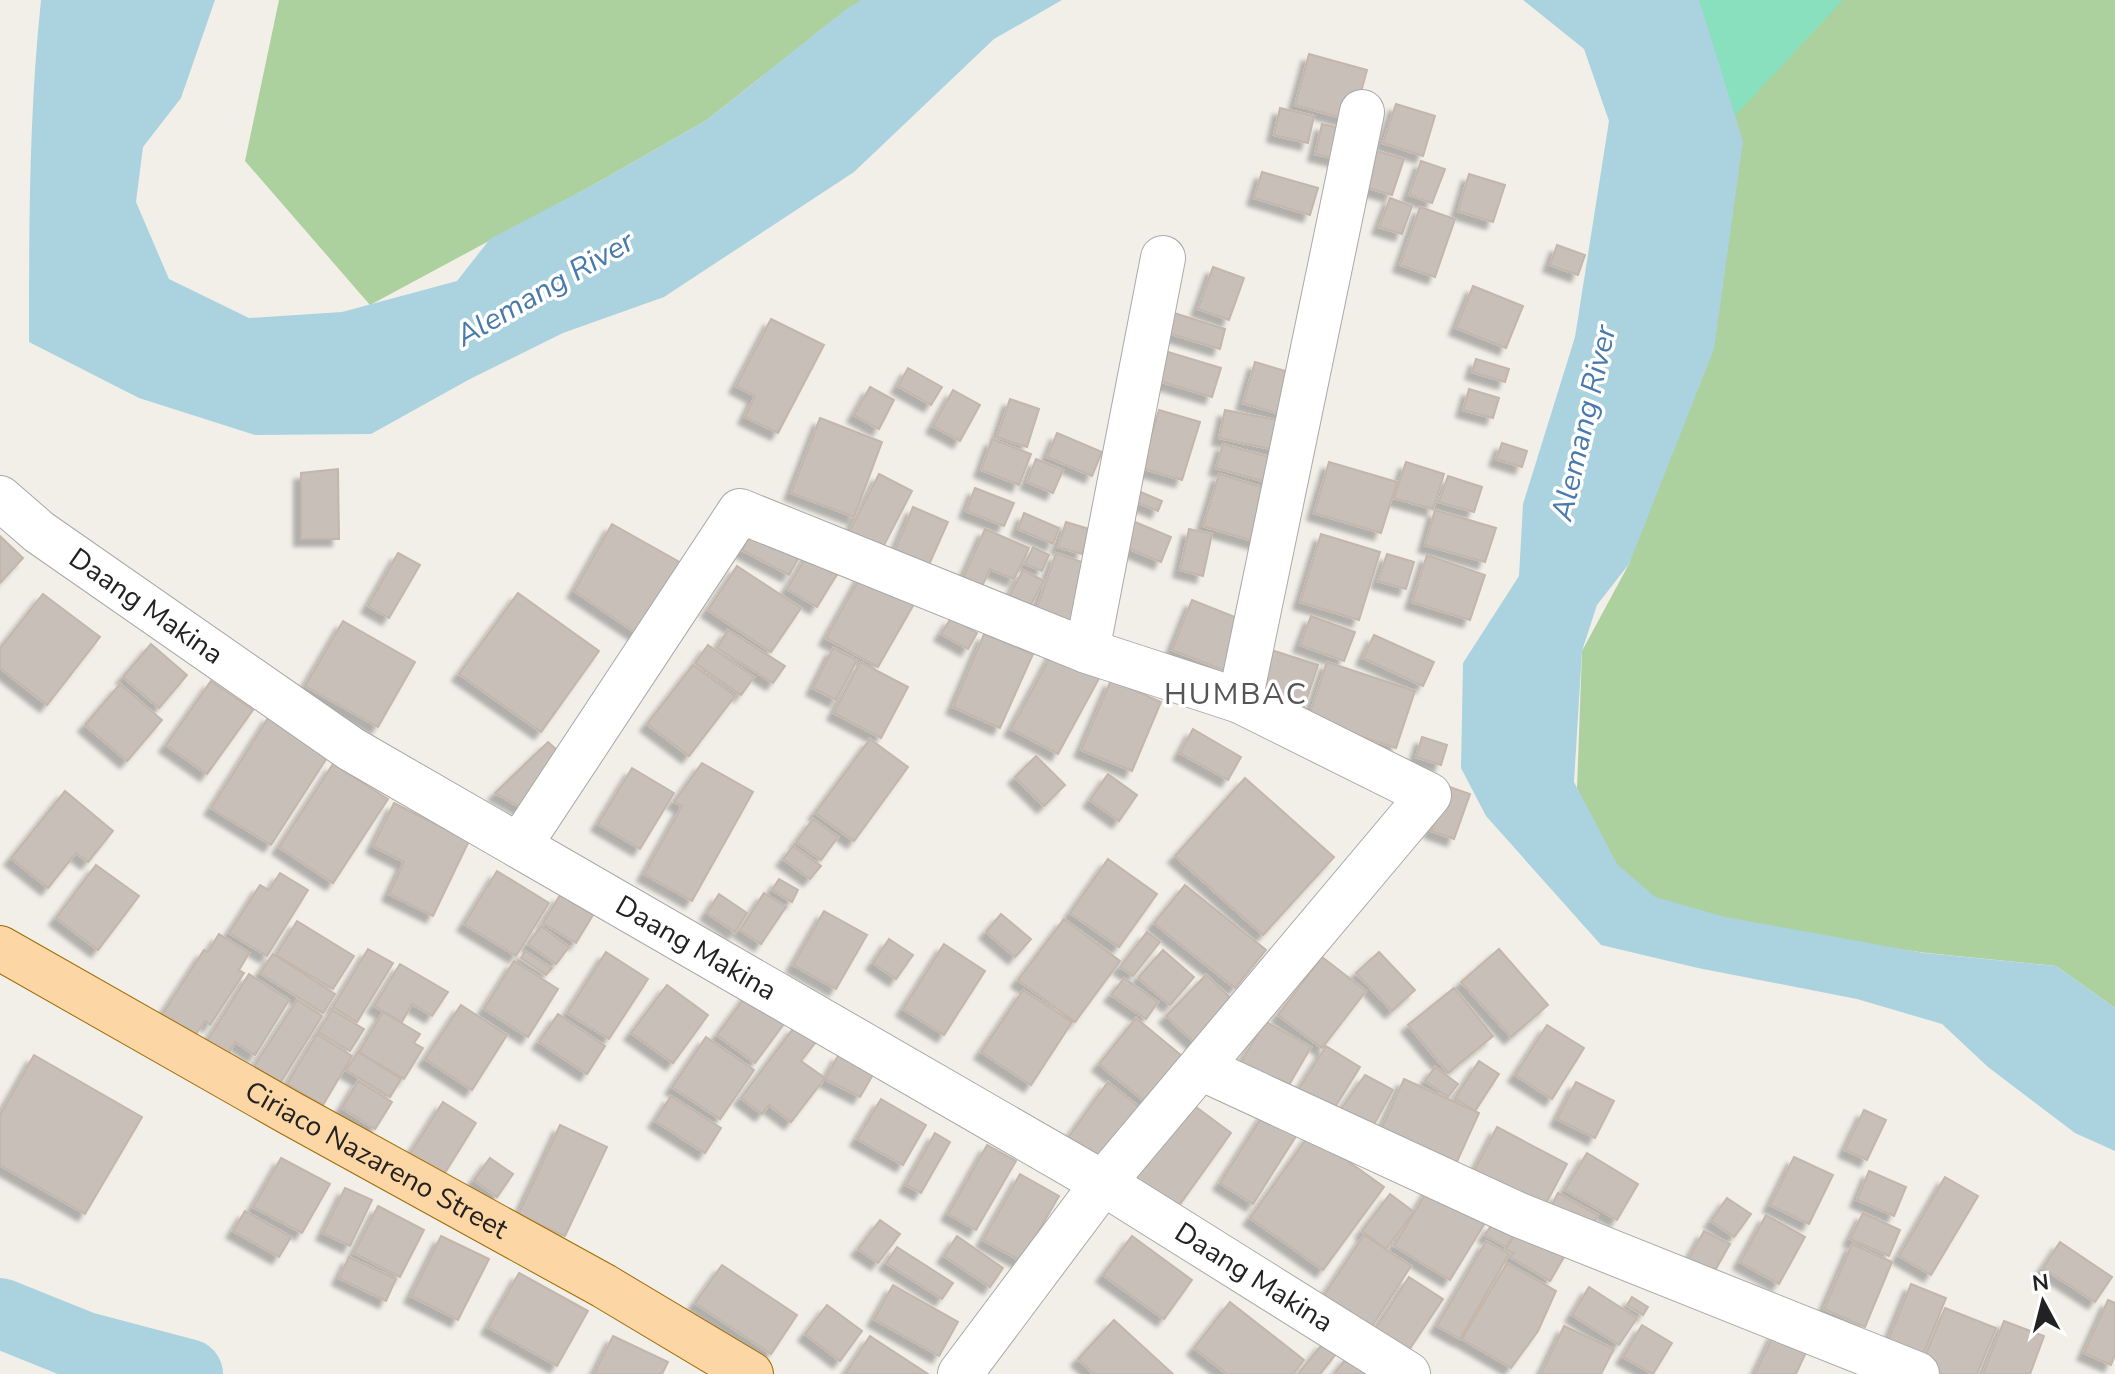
<svg xmlns="http://www.w3.org/2000/svg" width="2115" height="1374" font-family="'Nunito Sans',sans-serif">
	<defs>
		<filter id="shadow"><feDropShadow dx="-7" dy="7" stdDeviation="2" flood-color="#0004"/></filter>
	</defs>
	<rect width="100%" height="100%" fill="#f2efe9"/>
	<path fill="#add19e" d="M279 0H864L832 21 707 120 595 184 370 305 245 161Z
		M1699 0H2115V1008L2056 966 1927 953 1631 913 1577 788 1582 651 1630 562Z"/>
	<path fill="#88e0be" d="M1699 0H1843L1735 116Z"/>
	<path fill="#aad3df" d="M41 0H215L181 98 143 147 136 202 169 279 249 318 342 312 457 281 490 239 595 184 707 120 844 11 861 0H1062L994 39 854 172 664 297 563 333 470 379 371 434 255 435 139 398 29 342C29 227 29 114 41 0Z
		M1523 0H1699L1743 141 1714 349 1629 564 1597 605 1582 651 1574 782 1617 864 1655 897 1725 917 1924 953 2056 966 2115 1008V1151L2075 1133 1988 1067 1942 1024 1857 999 1698 968 1601 945 1486 816 1461 768 1463 663 1519 576 1523 504 1575 337 1609 121 1584 49Z
		M0 1286 45 1330 0 1332Z"/>
	<g fill="none" stroke-linecap="round" stroke-linejoin="round">
		<path stroke="#aad3df" stroke-width="70" d="M0 1313 82 1346 188 1374"/>
	</g>
	<path fill="#c7bfb8" stroke="#c4b6ab" stroke-width="2" filter="url(#shadow)" d="M1309 54 1367 70 1353 121 1295 105Z
		M1396 104 1435 116 1423 156 1383 143Z
		M1280 108 1314 116 1308 143 1274 135Z
		M1322 124 1355 131 1348 162 1315 154Z
		M1373 150 1404 159 1392 195 1362 186Z
		M1421 161 1445 169 1432 203 1409 195Z
		M1262 172 1318 188 1310 215 1254 198Z
		M1469 174 1505 185 1493 222 1458 211Z
		M1390 198 1412 206 1402 234 1379 227Z
		M1420 207 1455 219 1435 277 1400 265Z
		M1557 245 1585 255 1578 275 1550 265Z
		M1213 267 1244 278 1229 320 1198 309Z
		M1473 286 1523 306 1506 348 1456 328Z
		M1174 313 1225 329 1220 349 1168 333Z
		M771 319 824 345 778 433 745 417 755 396 736 386Z
		M1168 352 1221 368 1212 397 1159 381Z
		M1476 359 1509 369 1505 382 1472 372Z
		M1255 362 1302 376 1290 417 1243 403Z
		M908 368 942 387 931 405 898 386Z
		M870 387 894 400 879 429 854 415Z
		M1469 389 1499 398 1493 418 1463 410Z
		M953 390 980 405 960 441 933 426Z
		M1010 399 1039 409 1027 447 997 437Z
		M1159 410 1200 422 1182 480 1141 468Z
		M1225 410 1287 422 1280 451 1219 438Z
		M820 418 882 442 854 517 791 493Z
		M1057 433 1102 452 1092 476 1047 457Z
		M992 439 1031 454 1019 485 981 470Z
		M1502 443 1527 451 1522 467 1496 459Z
		M1223 444 1283 461 1277 485 1216 468Z
		M1036 459 1063 470 1053 493 1027 482Z
		M1329 462 1397 482 1381 533 1314 513Z
		M1406 462 1444 474 1433 509 1394 498Z
		M338 469 339 539H301V473Z
		M879 474 912 491 879 555 846 538Z
		M1219 474 1275 491 1260 543 1203 526Z
		M1448 476 1482 487 1474 512 1439 502Z
		M975 488 1014 503 1004 526 966 511Z
		M1136 490 1162 501 1158 511 1132 500Z
		M913 507 948 522 927 569 893 555Z
		M1435 510 1496 528 1485 562 1425 545Z
		M1024 513 1059 528 1053 544 1018 529Z
		M759 519 807 543 789 575 742 550Z
		M1128 519 1171 537 1161 562 1117 544Z
		M1066 522 1089 529 1082 554 1058 547Z
		M612 524 692 569 639 635 574 591Z
		M985 529 1029 548 1014 579 990 569 978 595 959 587Z
		M1189 529 1212 534 1203 576 1180 570Z
		M1321 534 1380 552 1359 620 1300 602Z
		M0 536 23 558 0 583Z
		M813 545 844 563 817 607 787 589Z
		M1033 547 1049 555 1042 571 1025 564Z
		M398 553 420 565 389 618 368 606Z
		M1056 553 1096 567 1076 625 1036 611Z
		M1387 554 1414 562 1406 589 1378 581Z
		M1427 555 1485 575 1470 620 1412 602Z
		M737 566 801 608 771 652 708 610Z
		M864 570 917 599 878 667 826 638Z
		M1023 570 1044 581 1024 617 1004 606Z
		M518 593 599 651 541 732 459 674Z
		M43 594 100 637 47 705 0 668V648Z
		M1192 600 1250 623 1231 673 1172 650Z
		M1311 616 1355 632 1344 661 1300 645Z
		M951 618 977 633 968 649 941 634Z
		M343 621 415 662 378 727 305 686Z
		M728 630 785 666 773 683 717 648Z
		M984 634 1033 654 1000 728 953 707Z
		M1374 635 1434 662 1423 686 1363 658Z
		M151 644 187 675 159 708 123 677Z
		M708 645 754 677 741 695 695 663Z
		M833 648 857 660 836 700 813 688Z
		M1055 648 1102 673 1058 754 1011 729Z
		M1268 649 1318 665 1304 707 1255 692Z
		M860 662 908 687 881 738 834 713Z
		M1327 662 1415 691 1396 748 1308 719Z
		M693 665 735 696 689 756 647 724Z
		M1111 680 1161 702 1132 771 1081 750Z
		M211 681 253 710 207 774 166 745Z
		M120 684 162 720 127 761 85 725Z
		M270 715 330 753 271 845 211 808Z
		M1193 729 1241 757 1228 780 1180 753Z
		M1422 737 1447 745 1441 765 1416 757Z
		M870 739 908 767 854 841 815 813Z
		M548 742 568 760 529 812 495 793Z
		M1036 756 1065 785 1044 806 1015 777Z
		M702 763 753 792 692 901 644 874 682 806 674 802Z
		M333 764 388 799 333 883 279 847Z
		M632 768 674 793 640 849 598 824Z
		M1108 774 1137 795 1119 821 1090 800Z
		M1245 778 1334 857 1263 935 1175 856Z
		M1447 786 1470 794 1454 839 1431 831Z
		M65 791 113 831 88 862 76 853 48 888 11 858Z
		M394 803 469 841 433 916 389 894 404 862 373 846Z
		M813 819 838 837 821 860 796 842Z
		M793 846 821 866 810 879 783 859Z
		M1108 859 1157 894 1119 947 1070 913Z
		M96 865 139 896 98 950 56 918Z
		M497 871 549 903 516 956 464 924Z
		M280 873 308 890 267 956 229 933 260 885 269 890Z
		M779 879 798 890 792 902 772 890Z
		M1185 885 1266 950 1235 988 1154 923Z
		M764 893 786 907 761 944 740 930Z
		M719 894 747 913 735 932 707 913Z
		M560 895 593 915 576 943 543 923Z
		M824 911 867 935 836 989 793 965Z
		M1001 914 1031 939 1015 957 986 932Z
		M1064 919 1120 961 1075 1022 1018 980Z
		M297 921 354 956 333 989 276 955Z
		M541 926 569 947 556 964 528 944Z
		M1147 932 1160 942 1133 976 1120 967Z
		M219 934 249 953 239 970 244 973 210 1025 205 1021 194 1037 161 1016 204 950 208 952Z
		M889 939 913 955 896 979 873 963Z
		M944 944 985 971 944 1035 903 1009Z
		M368 949 393 963 357 1022 333 1007Z
		M1499 949 1548 1005 1511 1037 1461 982Z
		M1163 950 1194 977 1170 1005 1138 978Z
		M525 951 552 968 546 975 521 958Z
		M606 952 648 979 609 1039 567 1013Z
		M1379 952 1415 990 1392 1011 1356 973Z
		M273 954 335 994 323 1013 260 973Z
		M1322 957 1366 991 1322 1048 1278 1015Z
		M514 961 558 989 528 1037 484 1009Z
		M400 964 448 992 432 1016 412 1004 402 1022 374 1006Z
		M249 974 289 1000 255 1055 235 1042 228 1055 207 1041Z
		M1206 975 1237 1004 1197 1045 1166 1016Z
		M1124 978 1158 1002 1146 1019 1111 995Z
		M667 985 708 1015 673 1063 631 1033Z
		M1454 988 1493 1036 1448 1073 1408 1025Z
		M751 989 789 1017 755 1063 717 1035Z
		M1023 990 1072 1022 1031 1085 981 1052Z
		M297 1000 322 1016 279 1085 253 1068Z
		M461 1005 507 1035 472 1090 425 1059Z
		M332 1010 364 1029 350 1051 318 1032Z
		M383 1012 420 1034 414 1043 423 1048 404 1079 359 1052Z
		M558 1014 605 1046 587 1074 539 1042Z
		M1136 1018 1194 1066 1158 1112 1099 1064Z
		M1265 1021 1311 1047 1282 1097 1236 1071Z
		M1547 1025 1584 1048 1552 1099 1515 1075Z
		M795 1026 816 1042 801 1061 825 1078 791 1122 769 1105 762 1114 741 1098Z
		M317 1034 352 1056 323 1105 287 1084Z
		M706 1037 754 1070 720 1119 672 1087Z
		M1326 1046 1360 1067 1327 1120 1293 1098Z
		M358 1052 401 1079 390 1097 346 1070Z
		M839 1054 874 1073 860 1097 825 1079Z
		M34 1055 142 1117 85 1214 0 1165V1115Z
		M1479 1061 1499 1074 1475 1111 1455 1098Z
		M1435 1067 1458 1084 1448 1097 1425 1081Z
		M1365 1075 1393 1090 1371 1130 1339 1112Z
		M1404 1079 1479 1113 1455 1166 1380 1132Z
		M358 1081 392 1102 375 1129 342 1108Z
		M1108 1082 1149 1115 1109 1170 1067 1139Z
		M1576 1082 1614 1101 1595 1138 1557 1119Z
		M671 1096 721 1128 705 1153 655 1121Z
		M881 1099 926 1125 903 1165 857 1139Z
		M1188 1101 1231 1133 1173 1214 1129 1182Z
		M443 1102 476 1123 441 1179 408 1157Z
		M1864 1110 1886 1120 1867 1160 1845 1150Z
		M1265 1112 1298 1133 1253 1204 1220 1183Z
		M560 1125 607 1147 565 1236 518 1215Z
		M1497 1127 1567 1164 1542 1211 1472 1175Z
		M935 1133 950 1142 921 1193 906 1185Z
		M1310 1134 1384 1187 1323 1270 1250 1218Z
		M987 1145 1016 1161 976 1230 948 1214Z
		M1587 1153 1638 1184 1617 1220 1565 1190Z
		M1794 1157 1833 1175 1809 1224 1770 1205Z
		M281 1158 330 1184 302 1233 253 1207Z
		M490 1158 513 1174 497 1197 474 1180Z
		M1869 1171 1906 1187 1894 1216 1857 1200Z
		M1020 1174 1059 1196 1021 1261 983 1240Z
		M1945 1177 1978 1196 1931 1275 1899 1256Z
		M1435 1178 1491 1213 1450 1280 1394 1246Z
		M345 1188 372 1200 350 1246 323 1233Z
		M1558 1193 1598 1215 1585 1240 1544 1219Z
		M1390 1194 1414 1212 1386 1249 1362 1231Z
		M1727 1198 1751 1214 1734 1237 1711 1221Z
		M378 1206 424 1230 400 1277 354 1253Z
		M245 1211 291 1237 279 1257 233 1231Z
		M1863 1213 1900 1230 1889 1256 1850 1239Z
		M1766 1215 1805 1237 1779 1284 1740 1262Z
		M880 1220 900 1234 878 1263 858 1249Z
		M1522 1223 1571 1245 1550 1281 1510 1257 1513 1253 1506 1249Z
		M1492 1224 1513 1235 1506 1247 1485 1235Z
		M1704 1231 1730 1244 1713 1274 1688 1260Z
		M1364 1235 1411 1266 1372 1326 1324 1295Z
		M441 1236 489 1259 458 1320 411 1296Z
		M957 1236 1003 1268 990 1287 944 1256Z
		M1132 1236 1192 1280 1164 1319 1103 1275Z
		M1486 1241 1509 1254 1460 1339 1437 1326Z
		M2060 1242 2112 1277 2095 1302 2043 1268Z
		M1852 1244 1892 1262 1865 1327 1824 1309Z
		M897 1247 953 1283 942 1299 886 1263Z
		M349 1257 396 1279 386 1301 339 1278Z
		M1507 1263 1556 1291 1538 1331 1511 1368 1462 1339Z
		M722 1265 797 1315 771 1354 695 1303Z
		M519 1273 588 1311 557 1366 488 1327Z
		M1409 1277 1443 1299 1407 1353 1373 1332Z
		M1911 1284 1946 1298 1922 1357 1887 1343Z
		M893 1285 958 1322 939 1356 874 1319Z
		M1589 1287 1637 1318 1619 1345 1572 1315Z
		M1632 1297 1648 1307 1643 1315 1627 1305Z
		M2108 1300 2115 1303V1355L2111 1365 2084 1353Z
		M1230 1302 1304 1360 1293 1374H1227L1194 1348Z
		M827 1305 862 1331 840 1361 805 1334Z
		M1945 1308 1996 1328 1977 1374H1940L1921 1366Z
		M1114 1320 1173 1374H1094L1078 1359Z
		M2004 1321 2044 1336 2030 1374H1983Z
		M1642 1325 1672 1343 1653 1374 1623 1357Z
		M1564 1326 1614 1349 1601 1374H1541Z
		M1775 1332 1808 1348 1796 1374H1755Z
		M613 1336 668 1362 662 1374H594Z
		M870 1336 928 1374H845Z
		M1324 1342 1337 1353 1320 1374H1298Z
		M1348 1356 1367 1374H1334Z"/>
	<g fill="none" stroke-linecap="round" stroke-linejoin="round">
		<g stroke="#a9a9a9" stroke-width="46">
			<g id="minor">
				<path id="s1" d="M0 498 39 532 351 749 1103 1183 1408 1374"/>
				<path d="M1087 651 1163 258"/>
				<path d="M1240 701 1362 112"/>
				<path d="M519 846 740 511 1087 651 1240 701 1429 795 1103 1183 960 1374"/>
				<path d="M1201 1068 1519 1215 1917 1374"/>
			</g>
		</g>
		<g stroke="#a06b00" stroke-width="46">
			<g id="major">
				<path id="s2" d="M0 948 290 1113 604 1286 751 1374"/>
			</g>
		</g>
		<use href="#minor" stroke="#fff" stroke-width="44"/>
		<use href="#major" stroke="#fcd6a4" stroke-width="44"/>
	</g>
	<g text-anchor="middle" dominant-baseline="central" stroke-width="7" stroke-linejoin="round" paint-order="stroke">
		<g font-size="28" fill="#222" stroke="#fff">
			<text stroke="none"><textPath href="#s1" startOffset="182">Daang Makina</textPath></text>
			<text stroke="none"><textPath href="#s1" startOffset="830">Daang Makina</textPath></text>
			<text stroke="none"><textPath href="#s2" startOffset="432">Ciriaco Nazareno Street</textPath></text>
			<text stroke="none"><textPath href="#s1" startOffset="1478">Daang Makina</textPath></text>
		</g>
		<g font-size="30" font-style="italic" fill="#4a7aab" stroke="#fff">
			<text transform="translate(545 289) rotate(-30)">Alemang River</text>
			<text transform="translate(1584 423) rotate(-77)">Alemang River</text>
		</g>
		<g font-size="30" letter-spacing="2" fill="#555" stroke="#fff">
			<text x="1236" y="694">HUMBAC</text>
		</g>
	</g>
	<g transform="translate(2043 1302) rotate(353)" stroke="#ffffff" stroke-width="6" paint-order="stroke">
	<path d="M0-6L14 30L0 20L-14 30Z" fill="#222222"/>
	<text y="-12" font-size="22" font-weight="bold" text-anchor="middle" fill="#222222">N</text>
	</g>
</svg>
